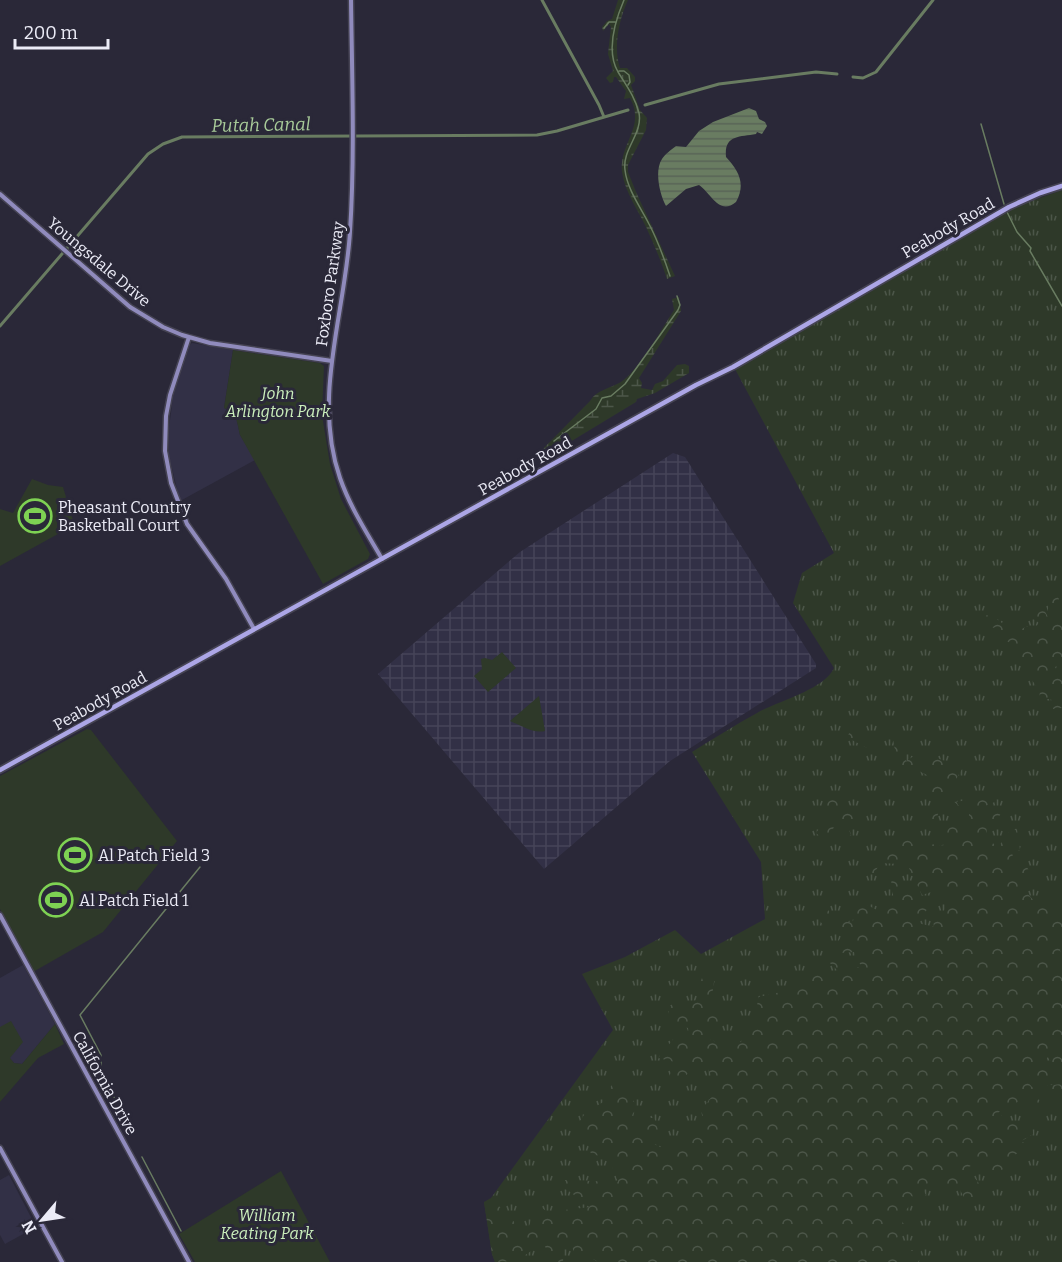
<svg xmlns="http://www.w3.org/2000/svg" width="1062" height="1262" font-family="Bitter,serif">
	<defs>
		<pattern id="industrial-grid" width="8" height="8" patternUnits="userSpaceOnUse" patternTransform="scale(1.5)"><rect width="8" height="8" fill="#323046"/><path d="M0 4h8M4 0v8" fill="none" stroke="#464458"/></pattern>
		<pattern id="grass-tufts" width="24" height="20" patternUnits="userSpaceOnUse" patternTransform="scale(1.5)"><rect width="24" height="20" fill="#2e3929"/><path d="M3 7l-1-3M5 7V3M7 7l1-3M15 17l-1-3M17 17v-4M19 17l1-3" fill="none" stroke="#4c5649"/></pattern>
		<pattern id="forest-crowns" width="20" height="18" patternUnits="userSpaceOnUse" patternTransform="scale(1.5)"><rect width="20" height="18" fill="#2e3929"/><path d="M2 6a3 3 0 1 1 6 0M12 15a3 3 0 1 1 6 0" fill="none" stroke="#4c5649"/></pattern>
		<pattern id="wetland-marsh" width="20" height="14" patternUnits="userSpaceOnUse" patternTransform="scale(1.5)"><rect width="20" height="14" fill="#2e3929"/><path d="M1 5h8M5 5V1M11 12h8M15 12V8" fill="none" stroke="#4c5649"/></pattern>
		<pattern id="water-rules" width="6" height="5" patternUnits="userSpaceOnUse" patternTransform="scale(1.5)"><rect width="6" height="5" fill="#697c61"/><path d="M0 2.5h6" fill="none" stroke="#596457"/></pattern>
	</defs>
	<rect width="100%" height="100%" fill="#2a2838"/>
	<path fill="#323046" d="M192 343 233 350 224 408 231 411 236 416 240 435 255 460 180 501 169 456V428L173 397 190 345Z
		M23 965 55 1024 22 1064 14 1063 8 1056 0 1042V978Z
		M9 1175 36 1227 5 1244 0 1235V1180Z"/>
	<path fill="url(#industrial-grid)" d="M673 453 685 457 816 664V668L670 761 544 869 378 674 520 552Z"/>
	<path fill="url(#grass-tufts)" d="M1062 190V1262H495L492 1254 484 1202 491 1198 613 1030 582 974 625 957 675 930 701 954 765 919 761 862 692 752C713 739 735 725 757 713 777 701 824 690 834 668L793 603 802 573 834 553 735 369 994 218 1018 206Z"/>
	<path fill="url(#forest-crowns)" d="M1058 596 1060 604 1062 603V664L1055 667 1058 672H1062V708L1053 709 1051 699H1039L1040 691 1031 679 1036 663 1018 659 1015 644 1002 640 997 627 979 631 980 618 990 614 1002 623 1007 621 1015 632 1028 626 1026 643 1031 647 1039 638 1033 631 1039 623 1030 616 1042 606 1048 617V597Z
		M853 729 882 744 879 754 846 737Z
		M893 739 905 740 906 761 920 752 931 771V755L962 769 951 788 950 796 941 798 936 824 926 826 932 798 924 789 929 777 913 767 912 784H901Z
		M837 790 838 802 857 808 862 817 846 822 851 835 843 840 836 825 824 840 816 833 829 814 825 805Z
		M989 797 997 801 983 807 1002 812 996 821 987 824 986 841 1000 846 1003 836 1017 828 1020 850 1012 853 1018 875 1026 865 1031 875 1027 893 1035 902 1062 905V914L1059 919 1062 922V947L1060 950 1062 958V1015L1052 1020 1062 1022V1070H1057L1048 1057 1039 1068H1049L1051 1076 1035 1079 1028 1075 1026 1080 1032 1087 1062 1084V1091L1036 1098 1045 1103 1042 1110 1030 1107 1022 1098 1009 1110H1001L998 1113C1008 1122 1019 1124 1032 1125L1033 1134 1020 1142 1032 1144V1152L1016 1154 1014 1157 1021 1166 1009 1171 1004 1169 989 1174 979 1157 978 1162 967 1168 981 1186 968 1204 957 1185 940 1188 929 1183 921 1187 926 1195 921 1199 911 1196V1204L905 1211H897C900 1220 906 1224 907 1234L885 1242 899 1252 921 1249 919 1262H598L588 1256 579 1260 571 1246 564 1244 563 1262H546L548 1254 543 1241C526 1256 518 1262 495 1262L492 1254 484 1202 498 1205 519 1227 529 1226 532 1218 542 1208 559 1220 564 1210 590 1207 566 1189 565 1180 618 1182 609 1158 591 1154 588 1144 576 1127 586 1112 605 1101 613 1081 628 1083 624 1096 636 1103 633 1118H654L658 1129 654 1144C668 1153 684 1148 696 1137L705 1138 698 1128 703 1120 701 1110 718 1089 708 1069 695 1067 683 1078 669 1077 675 1062 658 1058 675 1037 689 1036 688 1028 668 1023 669 1006 680 1000 689 1003 699 999 698 989 702 978 715 975 711 1003 720 1010 718 1030 710 1040 736 1047 749 1033 745 1026 754 1017 759 997 781 992 811 968 828 983 839 972 829 962 841 957 846 965 862 968 854 952 828 954 817 944 811 927 834 949 841 937 837 926 827 932 814 911 823 901 834 920 846 913 847 922 853 921 856 908 864 894 867 905 877 910 885 898 894 902 891 880 906 884 905 894 913 888 928 908 918 923 934 927 932 914 944 911 949 901 947 887 922 895 908 866 906 854 900 864 880 863 874 874H866L865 869 878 853 886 855 896 848 895 835 910 838 912 844 922 838 930 837 931 844 943 846 946 832 957 818 961 823 969 820V813L954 802Z"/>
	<path fill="url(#wetland-marsh)" d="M618 0H628C619 19 613 48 620 68H627L635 77V81L631 85 640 110 647 118 646 130 628 165V172L636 192 675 276 667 279C661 261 654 244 646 227 638 210 625 192 622 172 619 143 646 127 630 98L624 99 626 91 616 77H614L613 82 610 83 606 78 613 71 608 54 611 27 609 24 603 31 602 27 607 21 612 19Z
		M679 297 681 311 639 378 642 383 641 388 652 390 655 384 663 381 677 365 685 364 689 366V373L655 393 637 399 636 402 570 442 538 457V454L590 401C596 390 611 388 621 382 640 369 661 330 674 310L672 299Z"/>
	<path fill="#2e3929" d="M233 350 320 363 324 366 322 415 330 464 341 499 370 554 368 559 323 584 240 435C237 423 238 414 224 408Z
		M32 479 48 485 63 487 75 527 67 529 0 566V509L13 513Z
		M502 652 516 668 488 692 474 676 482 669 481 659 485 658 492 660Z
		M539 696 545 731C534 734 520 725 510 721Z
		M87 729 91 730 177 841 103 932 33 972 0 909V776Z
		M11 1021 23 1042 10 1058 14 1063 22 1064 55 1024 64 1044 38 1058 0 1102V1027Z
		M281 1171 330 1262H195L179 1234Z"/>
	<path fill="url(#water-rules)" d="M749 108 756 111 759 119 765 122 767 126 762 134 757 132 756 134C739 137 724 135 726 157 739 171 746 184 736 202 719 216 711 193 699 185L686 189 666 206C660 195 654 171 662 159 665 154 671 150 676 146L686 147 699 131 713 122Z"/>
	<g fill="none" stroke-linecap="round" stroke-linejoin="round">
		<path stroke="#697c61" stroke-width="1.5" d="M624 0C615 21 606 51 618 72 626 85 635 97 639 113 643 134 622 149 625 170 627 189 641 208 649 224 658 241 664 258 670 276
			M604 28 609 22H615
			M619 71H624L629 75 630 82 628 85
			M981 124 1004 204
			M1007 212 1017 232 1031 248 1030 251 1062 306
			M554 441 596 409 602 398 611 396 625 384 678 310 680 305 677 296
			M130 1136 129 1125 101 1073V1055L80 1015 200 867
			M142 1157 181 1231"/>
		<path stroke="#697c61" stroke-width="3" d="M542 0 599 105 604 117
			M853 77 863 78 876 72 933 0
			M645 105 719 84 816 72 837 74
			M0 326 148 154 163 144 182 137 537 135 557 131 628 110"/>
		<g stroke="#454353" stroke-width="7">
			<path id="secondary" d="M351 0C352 77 355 155 350 232 345 314 312 397 340 478 350 507 367 533 382 559
				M0 194 130 307 163 327 182 335 210 343 332 361
				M189 337 170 395 166 416 165 451 171 483 187 524 226 579 254 629
				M0 915 189 1262
				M0 1148 62 1262"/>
		</g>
		<g stroke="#454353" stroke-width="8">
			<path id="primary" d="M0 770 696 385 733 367 1009 207 1040 193 1062 186"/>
		</g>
		<use href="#secondary" stroke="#908bbd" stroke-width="4"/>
		<use href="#primary" stroke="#aca6e6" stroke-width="4.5"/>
	</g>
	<defs>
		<g id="stadium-ring" transform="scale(1.725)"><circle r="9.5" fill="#2a2838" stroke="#7ed153" stroke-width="1.5"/><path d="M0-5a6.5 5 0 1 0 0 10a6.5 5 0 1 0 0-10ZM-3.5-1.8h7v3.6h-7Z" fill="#7ed153"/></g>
	</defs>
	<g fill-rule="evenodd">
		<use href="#stadium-ring" x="35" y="516"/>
		<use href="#stadium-ring" x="75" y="855"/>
		<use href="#stadium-ring" x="56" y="900"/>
	</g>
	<g text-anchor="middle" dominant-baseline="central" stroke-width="6" stroke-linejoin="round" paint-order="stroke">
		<g font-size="16" fill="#ebebf6" stroke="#2a2838">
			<text transform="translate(948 228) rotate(-30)">Peabody Road</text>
			<text transform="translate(99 262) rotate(40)">Youngsdale Drive</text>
			<text transform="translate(330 284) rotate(-82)">Foxboro Parkway</text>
			<text transform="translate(525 466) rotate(-29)">Peabody Road</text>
			<text transform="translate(100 701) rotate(-29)">Peabody Road</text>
			<text transform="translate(105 1083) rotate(61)">California Drive</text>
		</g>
		<g font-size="16" font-style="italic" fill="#cbefbc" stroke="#2a2838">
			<text x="278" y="393">John<tspan x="278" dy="18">Arlington Park</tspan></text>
			<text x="267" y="1215">William<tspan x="267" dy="18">Keating Park</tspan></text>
		</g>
		<g font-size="16" fill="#ebebf6" stroke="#2a2838" text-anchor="start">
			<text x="58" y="507">Pheasant Country<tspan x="58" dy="18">Basketball Court</tspan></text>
			<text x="98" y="855">Al Patch Field 3</text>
			<text x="79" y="900">Al Patch Field 1</text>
		</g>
		<g font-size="18" font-style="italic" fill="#a8cb99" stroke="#2a2838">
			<text transform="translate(261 125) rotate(-1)">Putah Canal</text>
		</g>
	</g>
	<g transform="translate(42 1220) rotate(241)" stroke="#2a2838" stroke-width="4.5" paint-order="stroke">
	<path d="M0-4.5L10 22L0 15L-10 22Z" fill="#ebebf6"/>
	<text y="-9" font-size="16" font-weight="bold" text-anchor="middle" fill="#ebebf6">N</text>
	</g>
	<path d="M15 39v9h93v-9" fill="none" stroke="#ebebf6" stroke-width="3"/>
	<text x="24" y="39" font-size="18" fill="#ebebf6" stroke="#2a2838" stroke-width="4.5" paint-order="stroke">200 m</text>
</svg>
